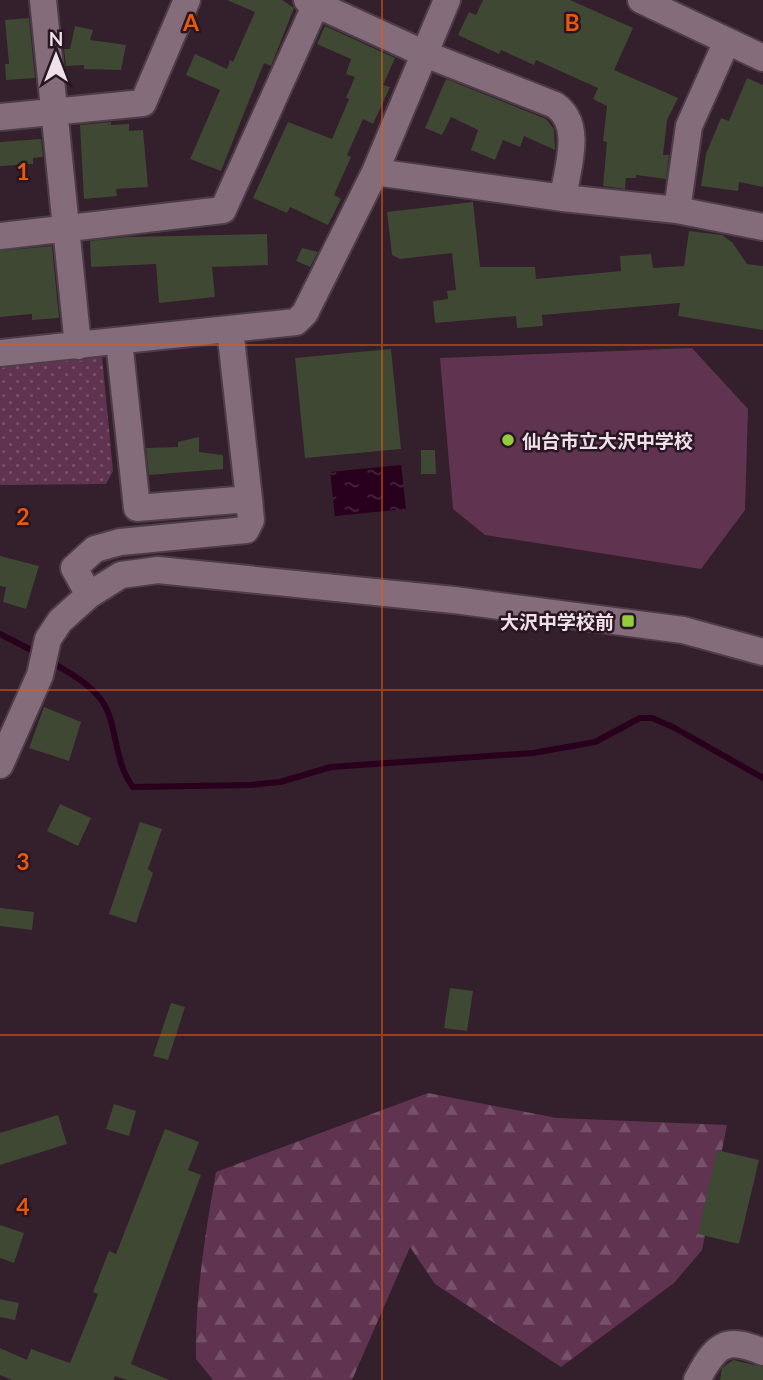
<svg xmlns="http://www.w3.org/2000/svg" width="763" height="1380" font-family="Lato,'Noto Sans JP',sans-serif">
	<defs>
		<pattern id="forest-firs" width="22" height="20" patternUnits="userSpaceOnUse" patternTransform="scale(1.75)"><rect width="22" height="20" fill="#603451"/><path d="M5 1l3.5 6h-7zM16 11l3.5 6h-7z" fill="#77516a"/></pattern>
		<pattern id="park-dots" width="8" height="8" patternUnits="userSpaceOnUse" patternTransform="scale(1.75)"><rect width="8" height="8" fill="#603451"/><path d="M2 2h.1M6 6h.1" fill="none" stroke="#77516a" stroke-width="1.8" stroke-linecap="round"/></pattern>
		<pattern id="water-ripples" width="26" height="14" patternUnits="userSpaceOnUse" patternTransform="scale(1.75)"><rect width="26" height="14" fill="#28001d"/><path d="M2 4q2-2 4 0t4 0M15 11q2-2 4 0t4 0" fill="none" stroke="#48253e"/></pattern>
	</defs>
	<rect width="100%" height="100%" fill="#341f2c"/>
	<path fill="url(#forest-firs)" d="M428 1093 557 1118 727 1125 702 1250 674 1283 561 1367 435 1284 410 1247 352 1380H213L196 1359C195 1296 205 1235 216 1172Z"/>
	<path fill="url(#park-dots)" d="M91 351 102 356 113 471 106 484 0 485V361Z"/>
	<path fill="#603451" d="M692 348 748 409 745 510 701 569 485 535 453 509 440 358Z"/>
	<path fill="url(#water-ripples)" d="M401 465 406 509 335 516 330 472Z"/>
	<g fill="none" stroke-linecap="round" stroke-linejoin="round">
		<path stroke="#28001d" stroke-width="6" d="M0 634 39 654
			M51 662C70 673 89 683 102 701 118 724 113 761 133 787L250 785 280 782 331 767 533 753 595 742 640 718H652L673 727 763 778"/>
	</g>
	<path fill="#3e4833" d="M227 0H282L294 8 271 66 264 63 221 171 190 159 220 90 186 75 195 54 227 69 230 60 233 62 255 12Z
		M483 0H570L633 28 614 70 678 98 667 120 663 155H669L666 179 636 175V178H626L625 189 603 186 607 142 603 141 607 106 593 99 598 88 536 60 534 65 501 50 499 54 458 35 469 12 476 15Z
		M29 18 35 78 6 80 5 64H9L5 20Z
		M75 26 93 30 90 40 126 45 121 70 84 69V65L66 66 64 49H70Z
		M325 26 395 58 383 85 390 87 373 124 363 119 347 155 351 157 334 195 341 199 328 225 290 207 287 213 253 198 288 122 332 139 349 99 346 98 355 77 346 74 351 59 317 44Z
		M747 78 763 85V187L739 182 738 191 701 186 706 154 721 118 729 121Z
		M446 79 546 119 554 129 555 150 524 136 520 147 503 140 495 160 471 150 478 130 451 117 442 135 425 128Z
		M111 122V125L129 124V131L143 130 148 187 116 189 117 196 84 199 80 125Z
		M41 139 43 157 33 158V164L0 166V142Z
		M473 202 480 267H535L536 279 621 271 620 256 651 254 653 268 684 266 689 231 722 235 732 242 747 264 763 266V330L678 316 680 303 542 315 543 326 517 328 516 316 435 323 433 301 448 299 447 291 456 290 452 253 400 259 392 255 387 212Z
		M267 234 268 265 212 267 215 297 159 303 156 264 91 267 90 241 126 237Z
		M52 246 59 318 32 320V314L0 317V251Z
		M302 248 318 252 310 267 296 261Z
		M391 349 401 449 305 458 295 358Z
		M199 437V452L223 455V469L149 475 146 448 178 447V442Z
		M421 450H435L436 474H421Z
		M0 556 39 566 26 609 3 602 6 587 0 586Z
		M44 707 81 722 69 761 29 748Z
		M60 804 91 818 78 846 47 831Z
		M140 822 162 829 148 869 153 873 136 923 109 914Z
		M0 908 34 912 32 930 0 926Z
		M450 988 473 991 467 1031 444 1028Z
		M171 1003 185 1007 168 1060 153 1056Z
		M114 1104 136 1111 129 1136 106 1129Z
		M58 1115 67 1144 0 1165V1133Z
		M165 1129 199 1142 188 1170 201 1175 131 1364 169 1380H127L115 1376 113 1380H12L0 1375V1348L27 1360 31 1349 70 1363 98 1294 93 1292 109 1251 116 1254Z
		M717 1150 759 1160 739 1244 698 1234Z
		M0 1225 24 1233 14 1263 0 1258Z
		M0 1299 19 1303 15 1320 0 1317Z
		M733 1360 763 1367V1380H720L722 1368Z"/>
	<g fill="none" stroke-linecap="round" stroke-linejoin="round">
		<g stroke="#4d3d48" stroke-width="30">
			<path id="minor" d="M43 0 78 346
				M307 0 425 54 555 105C584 125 567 168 563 198
				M641 0 763 58
				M0 117 143 103 187 0
				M375 172 563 198 677 210 763 227
				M677 210 689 126 727 41
				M0 236 223 210 316 4
				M119 341 137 508 249 499 230 329
				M0 353 296 322 305 313 375 172 447 0
				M89 595 74 568 95 549 120 542 246 530 251 520 249 499
				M0 765 40 675 48 639 60 621 89 595 121 575 158 570 454 600 683 630 763 652
				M697 1380C715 1346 725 1335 763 1352"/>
		</g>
		<use href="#minor" stroke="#846c7b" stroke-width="26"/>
	</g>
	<path fill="none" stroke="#e8590c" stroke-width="2" stroke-opacity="0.55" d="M382 0V1380M0 345H763M0 690H763M0 1035H763"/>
	<g fill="#93cd3e" stroke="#291623" stroke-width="2.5">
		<circle cx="508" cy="440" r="7"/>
		<rect x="621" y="614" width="14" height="14" rx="3.5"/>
	</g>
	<g text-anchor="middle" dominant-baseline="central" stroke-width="5" stroke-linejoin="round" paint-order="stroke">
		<g font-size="19" font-weight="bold" fill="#efe1e9" stroke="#291623" text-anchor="start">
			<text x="522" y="440">仙台市立大沢中学校</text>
			<text x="614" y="621" text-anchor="end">大沢中学校前</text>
		</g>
	</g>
	<g font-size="23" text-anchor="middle" font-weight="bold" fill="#e8590c" stroke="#291623" stroke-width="5" stroke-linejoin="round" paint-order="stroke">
		<text x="191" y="31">A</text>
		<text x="572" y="31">B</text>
		<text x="23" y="180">1</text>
		<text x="23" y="525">2</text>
		<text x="23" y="870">3</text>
		<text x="23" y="1215">4</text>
	</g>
	<g transform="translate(56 56)" stroke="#291623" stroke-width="5" paint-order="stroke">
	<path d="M0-5L12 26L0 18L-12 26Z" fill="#efe1e9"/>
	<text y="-10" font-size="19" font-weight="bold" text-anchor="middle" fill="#efe1e9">N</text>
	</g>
</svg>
